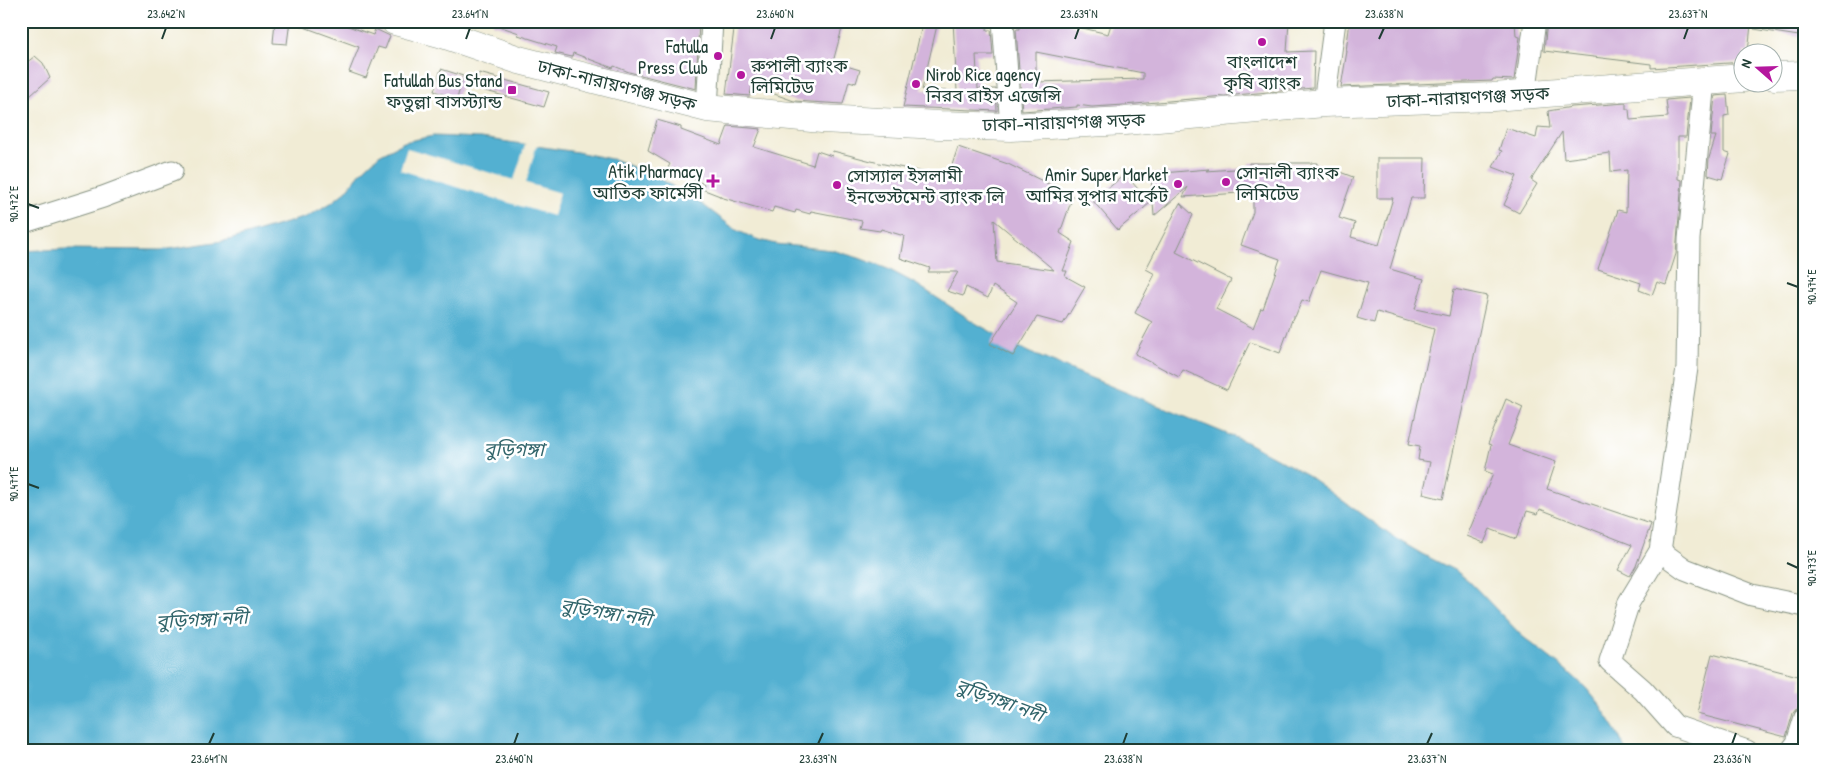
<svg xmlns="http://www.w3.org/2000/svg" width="1826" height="772" font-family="'Patrick Hand','Noto Sans Bengali',sans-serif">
	<rect width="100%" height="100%" fill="#fff"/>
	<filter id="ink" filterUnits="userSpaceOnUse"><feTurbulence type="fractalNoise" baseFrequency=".02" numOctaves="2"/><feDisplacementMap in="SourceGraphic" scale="10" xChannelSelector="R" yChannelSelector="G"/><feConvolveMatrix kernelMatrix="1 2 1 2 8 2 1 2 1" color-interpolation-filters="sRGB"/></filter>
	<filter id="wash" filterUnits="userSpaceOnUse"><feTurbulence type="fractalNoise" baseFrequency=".0096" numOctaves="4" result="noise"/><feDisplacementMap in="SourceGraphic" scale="20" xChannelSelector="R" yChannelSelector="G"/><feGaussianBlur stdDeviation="1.12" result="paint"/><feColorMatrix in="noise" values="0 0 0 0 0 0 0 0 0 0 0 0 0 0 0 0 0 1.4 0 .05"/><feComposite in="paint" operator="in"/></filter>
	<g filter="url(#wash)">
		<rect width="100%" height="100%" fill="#f1ecd5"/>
		<path fill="#52b0d1" stroke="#387682" d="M433 136 481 138 577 152 616 160 659 178 702 204 736 230 756 239 776 244 832 250 859 258 888 269 916 284 977 324 1028 352 1244 441 1282 461 1307 475 1393 537 1422 554 1456 571 1469 581 1522 636 1571 674 1586 688 1600 705 1616 730 1626 751H21V251L66 249 162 250 229 240 306 217 331 203 346 191 362 171 379 155 404 142Z"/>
		<path fill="#f1ecd5" d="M526 142 537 144 526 183 560 193 553 216 400 170 407 148 514 180Z"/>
		<g id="blocks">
			<path fill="#d3b4db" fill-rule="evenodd" d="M275 21H290L287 44 273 43Z
				M293 21H334L373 35 375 29 390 36 385 49 378 47 366 78 349 72 359 47 293 23Z
				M493 21H699L696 89 629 72 614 66 613 68 573 53 572 57 555 53 557 47 518 35 519 33 493 24Z
				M735 21H844L833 62 860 70 856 83 849 81 843 104 794 101 752 86 750 96 726 94Z
				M923 21H938L922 90 957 91 953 21H988L987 30H991L993 55H976L978 89H996L997 111 903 107Z
				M1020 21H1070V25L1108 34 1112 21H1289L1287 52 1314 51 1313 88 1124 105 1092 107 1077 105V107L1022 111 1016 29H1020ZM1036 52 1143 73V79L1036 82Z
				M1350 21H1515L1516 36 1520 37 1514 80 1493 79 1492 81 1341 87 1347 51H1346Z
				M1547 21H1731V23L1751 25 1748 52H1744V62L1651 68V64L1544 51Z
				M1755 21H1805V37L1754 29Z
				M35 56 43 63 50 78 21 104V67Z
				M441 69 463 76 457 99 434 91Z
				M479 73 549 92 544 107 475 88Z
				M1727 95 1729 115 1724 116V152L1730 154 1722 179 1708 175 1709 158 1716 136H1711L1715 96Z
				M1690 98 1686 137H1678V179L1682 180 1676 254 1666 285 1657 282 1652 295 1639 290 1641 283 1598 269 1618 210 1626 212 1627 170 1611 172 1610 153 1564 159 1562 132 1531 180 1537 184 1519 213 1504 205 1517 176 1493 167 1502 151 1499 150 1506 128 1536 138 1538 127 1550 128 1548 111 1572 107 1626 103V109H1629L1630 120 1668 117 1666 100Z
				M657 120 681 127V130L721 145 728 126 761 129 754 147 813 165 817 151 832 156 833 151 879 163 948 177 958 147 1008 164 1073 196 1060 233 1074 242 1063 271H1067L1065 276 1085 287 1063 324 1037 317 1013 356 990 344 1017 302 993 286 988 298 966 287 963 296 947 291 958 272H928L930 268 900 258 904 236 881 229 880 231 860 228 862 221 811 211 810 214 796 210 795 213 774 207 772 212 720 197V196L702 189 704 184 668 168 670 164 648 151ZM994 220 1054 270 997 262Z
				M1377 158H1425L1424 198H1411L1390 269 1424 279 1415 309 1449 316 1454 289 1487 296 1443 499 1423 494 1430 462 1418 460 1420 446 1409 444 1434 329 1377 312 1374 323 1357 318 1368 283 1321 270 1309 302 1302 300 1295 317H1293L1280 353 1250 342 1227 390 1183 370 1179 377 1135 354 1152 322 1135 313 1155 274 1146 269 1180 203 1193 215 1176 252 1231 280 1216 309 1253 328 1261 308 1263 309 1280 259 1241 245 1253 212V192L1183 197 1188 187 1154 216 1151 174 1209 169 1206 171 1249 168V163H1317V178L1325 179 1327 167 1353 177 1339 218 1355 223 1351 237 1379 245 1393 198H1377Z
				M1125 174 1150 203 1118 230 1093 201Z
				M1506 399 1523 407 1508 445 1556 462 1547 489 1651 524 1636 566 1630 576 1618 570 1632 545 1540 509 1538 514 1527 511 1516 539 1490 529 1484 543 1467 536 1493 474 1485 471 1491 445 1488 444Z
				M1712 654 1802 677 1799 689 1805 690V705L1797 708 1793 713 1786 737 1697 714Z"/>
		</g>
	</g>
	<g filter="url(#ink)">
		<use href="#blocks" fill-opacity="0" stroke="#889484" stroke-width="1"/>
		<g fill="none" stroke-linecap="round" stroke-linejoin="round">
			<g stroke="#889484" stroke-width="23">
				<path id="minor" d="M1003 21 1011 127
					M1704 80 1689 239 1687 368 1660 551 1629 602 1610 661 1643 690 1675 726 1747 751
					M1525 95 1535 21
					M1324 103 1335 21
					M707 108 712 21
					M21 223 103 197 172 171
					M1660 551 1685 569 1752 595 1805 606
					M1791 751 1797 743 1805 717"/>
			</g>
			<g stroke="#889484" stroke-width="29">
				<path id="highway" d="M395 21 443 34 519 60 707 108 822 119 939 125 1011 127 1125 121 1324 103 1493 97 1744 78
					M1774 76 1805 75"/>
			</g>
			<use href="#minor" stroke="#fff" stroke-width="21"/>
			<use href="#highway" stroke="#fff" stroke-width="28"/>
		</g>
	</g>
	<path fill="none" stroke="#1f3d34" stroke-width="2" d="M162 39 166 28M466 39 470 28M771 39 775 28M1075 39 1079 28M1379 39 1384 28M1684 39 1688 28M28 204 39 208M1787 283 1798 287M28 484 39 488M1787 563 1798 568M209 744 214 733M514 744 518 733M818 744 823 733M1123 744 1127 733M1427 744 1432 733M1732 744 1736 733"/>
	<g fill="#b5179e" stroke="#fff" stroke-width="2">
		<circle cx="1262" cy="42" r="5"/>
		<circle cx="718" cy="56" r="5"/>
		<circle cx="741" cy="75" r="5"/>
		<circle cx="916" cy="84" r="5"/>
		<rect x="507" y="85" width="10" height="10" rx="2.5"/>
		<path d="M710.5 173.5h5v5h5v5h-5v5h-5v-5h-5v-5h5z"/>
		<circle cx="1226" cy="182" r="5"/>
		<circle cx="1178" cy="184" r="5"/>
		<circle cx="837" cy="185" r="5"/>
	</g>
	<g text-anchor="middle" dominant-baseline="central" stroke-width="5" stroke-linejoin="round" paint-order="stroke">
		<g font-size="18" fill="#1f3d34" stroke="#fff" text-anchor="end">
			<text x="708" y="46">Fatulla<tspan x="708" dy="21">Press Club</tspan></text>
			<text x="1262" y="61" text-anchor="middle">বাংলাদেশ<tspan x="1262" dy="21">কৃষি ব্যাংক</tspan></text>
			<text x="751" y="65" text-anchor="start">রুপালী ব্যাংক<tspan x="751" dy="21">লিমিটেড</tspan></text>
			<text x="926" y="74" text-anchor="start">Nirob Rice agency<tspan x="926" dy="21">নিরব রাইস এজেন্সি</tspan></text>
			<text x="502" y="80">Fatullah Bus Stand<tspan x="502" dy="21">ফতুল্লা বাসস্ট্যান্ড</tspan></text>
			<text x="703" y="171">Atik Pharmacy<tspan x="703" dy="21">আতিক ফার্মেসী</tspan></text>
			<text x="1236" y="172" text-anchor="start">সোনালী ব্যাংক<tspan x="1236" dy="21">লিমিটেড</tspan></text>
			<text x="1168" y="174">Amir Super Market<tspan x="1168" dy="21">আমির সুপার মার্কেট</tspan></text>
			<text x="847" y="175" text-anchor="start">সোস্যাল ইসলামী<tspan x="847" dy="21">ইনভেস্টমেন্ট ব্যাংক লি</tspan></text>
		</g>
		<g font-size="18" fill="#1f3d34" stroke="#fff">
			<text transform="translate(617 85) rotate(14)">ঢাকা-নারায়ণগঞ্জ সড়ক</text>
			<text transform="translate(1468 97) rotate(-3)">ঢাকা-নারায়ণগঞ্জ সড়ক</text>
			<text transform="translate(1064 122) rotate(-2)">ঢাকা-নারায়ণগঞ্জ সড়ক</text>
		</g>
		<g font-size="19" font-style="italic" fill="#31656b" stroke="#fff">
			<text x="514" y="449">বুড়িগঙ্গা</text>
			<text transform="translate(606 612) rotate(9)">বুড়িগঙ্গা নদী</text>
			<text transform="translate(202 619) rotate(-3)">বুড়িগঙ্গা নদী</text>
			<text transform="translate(1000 700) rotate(20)">বুড়িগঙ্গা নদী</text>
		</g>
	</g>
	<rect width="1826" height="772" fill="none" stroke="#fff" stroke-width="55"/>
	<g transform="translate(1758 68) rotate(290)"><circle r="24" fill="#ffffff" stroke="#a5b1ae"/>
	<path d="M0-4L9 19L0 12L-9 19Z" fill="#b5179e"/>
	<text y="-8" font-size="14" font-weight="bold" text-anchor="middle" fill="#1f3d34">N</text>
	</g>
	<rect x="28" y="28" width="1770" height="716" fill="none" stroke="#1f3d34" stroke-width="2"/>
	<g font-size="12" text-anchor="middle" fill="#1f3d34">
		<text x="166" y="18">23.642°N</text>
		<text x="470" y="18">23.641°N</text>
		<text x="775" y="18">23.640°N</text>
		<text x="1079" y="18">23.639°N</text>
		<text x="1384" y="18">23.638°N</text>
		<text x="1688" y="18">23.637°N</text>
		<text transform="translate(14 204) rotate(-90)" y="4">90.472°E</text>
		<text transform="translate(1812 287) rotate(-90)" y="4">90.474°E</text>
		<text transform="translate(14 484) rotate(-90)" y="4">90.471°E</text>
		<text transform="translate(1812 568) rotate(-90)" y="4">90.473°E</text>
		<text x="209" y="763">23.641°N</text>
		<text x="514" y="763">23.640°N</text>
		<text x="818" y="763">23.639°N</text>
		<text x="1123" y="763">23.638°N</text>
		<text x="1427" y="763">23.637°N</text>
		<text x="1732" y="763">23.636°N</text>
	</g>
</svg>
